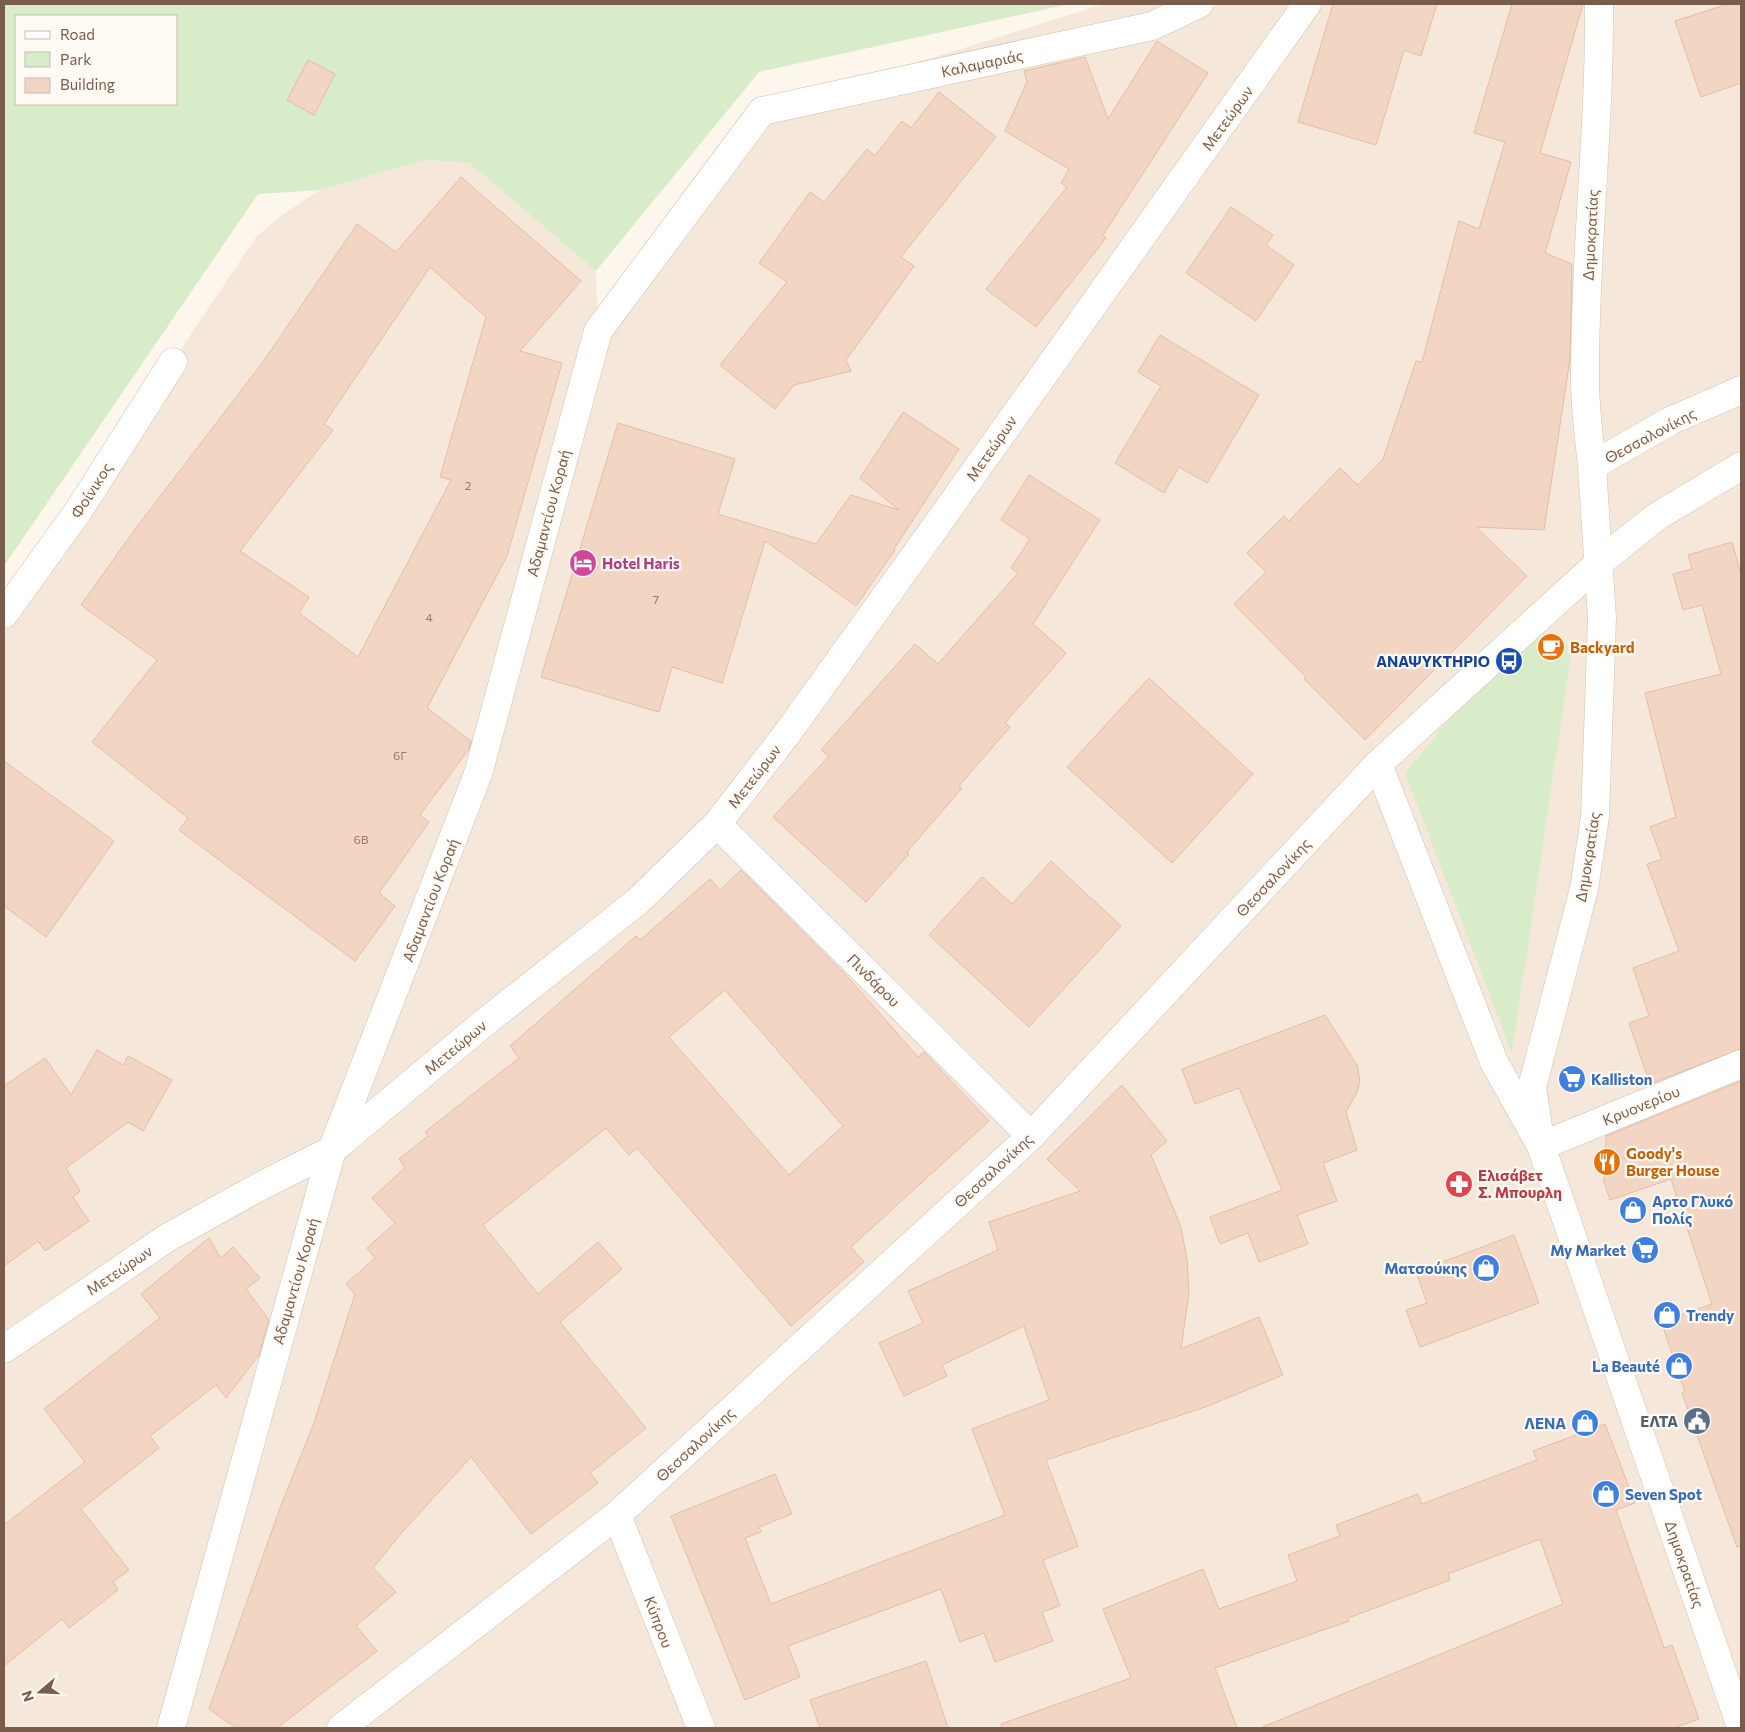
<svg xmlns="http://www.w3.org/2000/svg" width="1745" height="1732" font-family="Commissioner,sans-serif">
	<rect width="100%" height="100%" fill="#fdf6ec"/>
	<path fill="#f5e8da" d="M1104 4H1741V1728H4V614L256 237 282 215 320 190 425 160 469 163 596 271 598 330 762 111Z"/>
	<path fill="#d8ecc9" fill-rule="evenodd" d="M4 4H1070L759 72 596 271 469 163 425 160 320 190 258 194 4 566ZM16 16H176V104H16Z
		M1528 625 1572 648 1512 1053 1405 773Z"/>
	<path fill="#f3d5c3" stroke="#e6bba3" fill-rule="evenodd" d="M1333 4H1437L1421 56 1404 50 1376 145 1298 122Z
		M1512 4H1583L1540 153 1571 162 1545 253 1572 264 1570 359 1544 530 1476 527 1527 576 1365 740 1304 679 1306 677 1234 604 1266 572 1247 553 1284 516 1289 521 1340 468 1358 485 1383 459 1416 361 1422 362 1459 221 1479 229 1505 142 1474 133Z
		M1728 4H1741V83L1701 97 1675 21Z
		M1157 41 1208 73 1103 235 1106 238 1036 327 986 289 1067 187 1061 183 1069 169 1005 131 1027 82 1024 71 1085 57 1108 119Z
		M308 60 335 74 314 115 287 100Z
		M939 92 996 137 901 257 914 266 846 360 851 371 794 385 775 409 720 365 787 282 759 263 810 192 824 202 867 149 875 156 902 121 911 128Z
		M461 177 581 281 520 351 562 363 507 556 427 708 471 741 469 749 420 815 429 822 379 893 395 906 355 961 179 830 188 818 92 742 157 660 81 605 136 528 263 362 357 224 396 252ZM430 267 486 317 440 477 451 480 358 657 299 613 309 597 240 551 333 430 324 424Z
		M1231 207 1273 235 1266 245 1294 265 1256 321 1186 273Z
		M1160 335 1259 395 1207 483 1179 467 1164 493 1115 463 1161 386 1138 372Z
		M903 412 959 449 894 549 895 550 856 606 765 541 722 683 672 667 659 712 541 677 618 423 735 459 718 514 816 544 851 495 899 510 860 478Z
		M1029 475 1100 520 1033 624 1066 653 1005 723 1010 727 959 786 962 788 907 852 909 854 866 902 773 817 829 756 821 750 915 644 938 664 1018 573 1011 568 1030 539 1001 520Z
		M1732 542 1741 574V1049L1650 1084 1629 1023 1649 1016 1633 968 1679 951 1647 864 1662 859 1650 827 1676 817 1645 693 1721 674 1702 605 1683 610 1673 574 1692 569 1688 555Z
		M1149 678 1253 774 1172 863 1067 767Z
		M4 761 114 841 46 937 4 906Z
		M1051 861 1121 926 1029 1027 929 935 982 877 1012 904Z
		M741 870 846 975 918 1057 924 1052 989 1121 851 1247 864 1262 791 1326 637 1148 629 1155 606 1128 483 1225 538 1294 598 1242 622 1269 560 1322 646 1428 590 1473 598 1483 531 1534 471 1457 404 1530 373 1568 396 1592 356 1626 377 1651 277 1728H236L209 1709 280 1508 314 1423 355 1294 346 1284 375 1258 367 1248 395 1223 372 1198 405 1168 399 1159 428 1136 425 1132 519 1058 510 1046 636 936 640 940 710 879 720 890ZM725 990 843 1126 789 1175 669 1037Z
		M1325 1015 1357 1065 1360 1081 1357 1092 1346 1112 1357 1150 1323 1163 1337 1201 1297 1215 1308 1244 1259 1262 1248 1233 1220 1244 1210 1217 1282 1190 1239 1088 1195 1104 1182 1069Z
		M97 1050 123 1065 128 1056 172 1080 143 1131 128 1122 66 1168 80 1191 73 1197 89 1221 45 1251 38 1241 4 1266V1086L45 1058 71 1095Z
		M1741 1081V1546L1737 1547 1682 1393 1685 1392 1661 1321 1712 1304 1671 1179 1610 1200 1604 1182 1606 1136Z
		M1122 1085 1167 1141 1151 1155 1181 1227 1187 1260 1189 1293 1181 1349 1259 1317 1283 1375 1208 1406 1046 1460 1078 1546 1043 1560 1060 1606 1042 1612 1053 1641 995 1662 984 1633 960 1642 941 1589 788 1646 800 1677 745 1700 671 1516 775 1474 792 1514 759 1527 761 1532 745 1538 771 1604 1005 1515 972 1429 1049 1400 1024 1326 942 1365 947 1376 904 1396 879 1343 923 1323 908 1291 998 1250 989 1222 1080 1191 1047 1159Z
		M1514 1235 1539 1303 1420 1347 1406 1310 1427 1303 1416 1272Z
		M209 1238 221 1258 233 1247 260 1278 246 1289 269 1320 259 1355 226 1398 216 1385 150 1436 159 1448 81 1509 129 1570 113 1582 118 1590 69 1628 62 1619 4 1666V1525L85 1462 44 1409 160 1318 141 1294Z
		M1605 1424 1635 1503 1616 1510 1664 1648 1672 1645 1699 1719 1674 1728H1260L1563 1604 1540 1539 1448 1574 1450 1580 1348 1618 1349 1621 1215 1668 1237 1728H1002L1001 1724 1131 1678 1103 1609 1203 1569 1219 1609 1297 1581 1288 1555 1340 1536 1336 1525 1418 1494 1422 1504 1537 1460 1533 1451Z
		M926 1661 948 1728H820L810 1700Z"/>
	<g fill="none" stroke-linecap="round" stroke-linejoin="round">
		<g stroke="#d1beb0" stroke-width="29">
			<path id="street" d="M4 614 79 510 173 362
				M1378 764 1494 1062 1541 1146 1741 1064
				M717 824 1031 1136
				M4 1349 167 1238 257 1188 332 1150 479 1027 638 901 717 824 786 735 934 529 1307 4
				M617 1515 701 1728
				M171 1728 332 1150 478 774 598 331 762 111 1152 26 1199 4"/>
		</g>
		<g stroke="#d6c0b0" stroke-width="29">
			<path id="secondary" d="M1741 390 1670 421 1592 466 1602 618 1595 817 1584 889 1532 1087 1541 1146 1741 1727
				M1592 466C1589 435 1584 403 1585 371 1585 249 1600 126 1599 4
				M341 1728 617 1515 1031 1136 1378 764 1600 562 1656 517 1741 466"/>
		</g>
		<use href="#street" stroke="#fff" stroke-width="28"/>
		<use href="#secondary" stroke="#fff" stroke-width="28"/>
	</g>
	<defs>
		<g id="hotel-disc" transform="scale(1.4375)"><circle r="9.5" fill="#d1479c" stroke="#fffaf3"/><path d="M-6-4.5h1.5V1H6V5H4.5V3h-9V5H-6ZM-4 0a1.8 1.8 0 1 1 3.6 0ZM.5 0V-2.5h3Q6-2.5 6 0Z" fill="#fff"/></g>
		<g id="cafe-disc" transform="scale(1.4375)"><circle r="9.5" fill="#e8710a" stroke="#fffaf3"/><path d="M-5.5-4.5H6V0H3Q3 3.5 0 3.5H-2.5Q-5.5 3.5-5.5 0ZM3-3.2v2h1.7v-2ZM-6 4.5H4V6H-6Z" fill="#fff"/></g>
		<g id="bus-disc" transform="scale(1.4375)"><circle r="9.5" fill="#1a4fb4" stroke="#fffaf3"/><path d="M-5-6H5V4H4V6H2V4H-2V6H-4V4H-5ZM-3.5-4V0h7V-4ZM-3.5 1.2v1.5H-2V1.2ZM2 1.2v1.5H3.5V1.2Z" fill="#fff"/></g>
		<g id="supermarket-disc" transform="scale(1.4375)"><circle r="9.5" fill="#3f7fe0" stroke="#fffaf3"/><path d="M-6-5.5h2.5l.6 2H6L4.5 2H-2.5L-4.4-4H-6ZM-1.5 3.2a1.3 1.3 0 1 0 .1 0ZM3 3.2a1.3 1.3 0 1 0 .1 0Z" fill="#fff"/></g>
		<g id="restaurant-disc" transform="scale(1.4375)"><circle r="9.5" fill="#e8710a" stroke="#fffaf3"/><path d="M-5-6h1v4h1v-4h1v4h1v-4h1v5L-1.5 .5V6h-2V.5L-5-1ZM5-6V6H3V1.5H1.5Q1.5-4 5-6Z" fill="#fff"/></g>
		<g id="pharmacy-disc" transform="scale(1.4375)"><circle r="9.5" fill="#e0444e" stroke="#fffaf3"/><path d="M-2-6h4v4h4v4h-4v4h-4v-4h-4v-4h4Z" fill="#fff"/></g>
		<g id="shop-disc" transform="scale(1.4375)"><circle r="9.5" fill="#3f7fe0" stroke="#fffaf3"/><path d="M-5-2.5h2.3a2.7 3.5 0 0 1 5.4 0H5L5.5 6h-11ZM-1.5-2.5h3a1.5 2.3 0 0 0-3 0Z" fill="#fff"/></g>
		<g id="civic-disc" transform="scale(1.4375)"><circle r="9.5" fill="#5c6f8a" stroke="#fffaf3"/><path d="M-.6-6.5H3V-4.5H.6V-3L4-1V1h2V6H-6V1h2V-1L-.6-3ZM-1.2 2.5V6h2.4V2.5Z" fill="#fff"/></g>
	</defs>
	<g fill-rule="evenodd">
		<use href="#hotel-disc" x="583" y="563"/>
		<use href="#cafe-disc" x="1551" y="647"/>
		<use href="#bus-disc" x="1509" y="661"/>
		<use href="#supermarket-disc" x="1572" y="1079"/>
		<use href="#restaurant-disc" x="1607" y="1162"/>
		<use href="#pharmacy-disc" x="1459" y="1184"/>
		<use href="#shop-disc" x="1633" y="1210"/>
		<use href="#supermarket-disc" x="1645" y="1250"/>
		<use href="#shop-disc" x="1486" y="1268"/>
		<use href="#shop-disc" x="1667" y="1315"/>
		<use href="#shop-disc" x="1679" y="1366"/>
		<use href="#civic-disc" x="1697" y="1421"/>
		<use href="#shop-disc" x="1585" y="1423"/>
		<use href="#shop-disc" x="1606" y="1494"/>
	</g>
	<g text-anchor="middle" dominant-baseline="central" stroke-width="4.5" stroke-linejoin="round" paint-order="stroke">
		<g font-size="12" fill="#987a6a">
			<text x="468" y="485">2</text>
			<text x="656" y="599">7</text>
			<text x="429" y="617">4</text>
			<text x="400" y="755">6Γ</text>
			<text x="361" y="839">6Β</text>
		</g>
		<g font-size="15" fill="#7a5c4d" stroke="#fffaf3">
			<text transform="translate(982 63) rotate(-12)">Καλαμαριάς</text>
			<text transform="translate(1227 118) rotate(-54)">Μετεώρων</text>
			<text transform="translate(1590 235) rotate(-87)">Δημοκρατίας</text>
			<text transform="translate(1650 435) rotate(-28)">Θεσσαλονίκης</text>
			<text transform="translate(991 448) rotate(-55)">Μετεώρων</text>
			<text transform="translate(91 490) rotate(-57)">Φοίνικος</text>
			<text transform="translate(548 513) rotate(-75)">Αδαμαντίου Κοραή</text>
			<text transform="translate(754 776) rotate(-52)">Μετεώρων</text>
			<text transform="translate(1587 857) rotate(-81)">Δημοκρατίας</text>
			<text transform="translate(1273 877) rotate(-47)">Θεσσαλονίκης</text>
			<text transform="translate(430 900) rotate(-69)">Αδαμαντίου Κοραή</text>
			<text transform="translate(874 980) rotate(45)">Πινδάρου</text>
			<text transform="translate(455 1047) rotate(-40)">Μετεώρων</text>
			<text transform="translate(1641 1105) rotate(-22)">Κρυονερίου</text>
			<text transform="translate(993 1170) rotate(-43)">Θεσσαλονίκης</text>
			<text transform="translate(119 1270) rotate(-34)">Μετεώρων</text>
			<text transform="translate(295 1281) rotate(-74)">Αδαμαντίου Κοραή</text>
			<text transform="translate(695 1444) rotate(-43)">Θεσσαλονίκης</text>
			<text transform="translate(1685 1564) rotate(71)">Δημοκρατίας</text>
			<text transform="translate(659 1622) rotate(69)">Κύπρου</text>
		</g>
		<g font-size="15" font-weight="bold" fill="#b23c85" stroke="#fffaf3" text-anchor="start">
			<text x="602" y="563">Hotel Haris</text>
		</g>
		<g font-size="15" font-weight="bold" fill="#c56008" stroke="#fffaf3" text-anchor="start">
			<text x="1570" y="647">Backyard</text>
			<text x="1626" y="1153">Goody's<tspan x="1626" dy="17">Burger House</tspan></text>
		</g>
		<g font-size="15" font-weight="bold" fill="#164399" stroke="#fffaf3" text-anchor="end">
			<text x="1490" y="661">ΑΝΑΨΥΚΤΗΡΙΟ</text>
		</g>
		<g font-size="15" font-weight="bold" fill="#366cbe" stroke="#fffaf3" text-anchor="start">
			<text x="1591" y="1079">Kalliston</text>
			<text x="1652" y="1201">Αρτο Γλυκό<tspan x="1652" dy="17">Πολίς</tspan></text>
			<text x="1626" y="1250" text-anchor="end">My Market</text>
			<text x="1467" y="1268" text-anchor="end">Ματσούκης</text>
			<text x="1686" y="1315">Trendy</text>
			<text x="1660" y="1366" text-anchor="end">La Beauté</text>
			<text x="1566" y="1423" text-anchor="end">ΛΕΝΑ</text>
			<text x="1625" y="1494">Seven Spot</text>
		</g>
		<g font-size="15" font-weight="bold" fill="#be3a42" stroke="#fffaf3" text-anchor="start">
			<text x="1478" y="1175">Ελισάβετ<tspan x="1478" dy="17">Σ. Μπουρλη</tspan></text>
		</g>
		<g font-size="15" font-weight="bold" fill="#4e5e75" stroke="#fffaf3" text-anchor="end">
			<text x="1678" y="1421">ΕΛΤΑ</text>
		</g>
	</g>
	<rect width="1745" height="1732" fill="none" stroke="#7a5c4d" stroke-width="10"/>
	<rect x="15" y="15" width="162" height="90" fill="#fffaf3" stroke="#cabbb1"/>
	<rect x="25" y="31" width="25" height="8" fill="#ffffff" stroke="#cabbb1"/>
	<text x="60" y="40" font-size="15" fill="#7a5c4d">Road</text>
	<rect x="25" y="52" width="25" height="15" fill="#d8ecc9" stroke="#cabbb1"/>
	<text x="60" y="65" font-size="15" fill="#7a5c4d">Park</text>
	<rect x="25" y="78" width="25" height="15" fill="#f3d5c3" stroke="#cabbb1"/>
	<text x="60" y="90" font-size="15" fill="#7a5c4d">Building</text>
	<g transform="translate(40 1692) rotate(251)" stroke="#fffaf3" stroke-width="4" paint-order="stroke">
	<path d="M0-4L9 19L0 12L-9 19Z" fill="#7a5c4d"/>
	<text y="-8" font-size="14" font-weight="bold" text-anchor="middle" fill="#7a5c4d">N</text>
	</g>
</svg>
